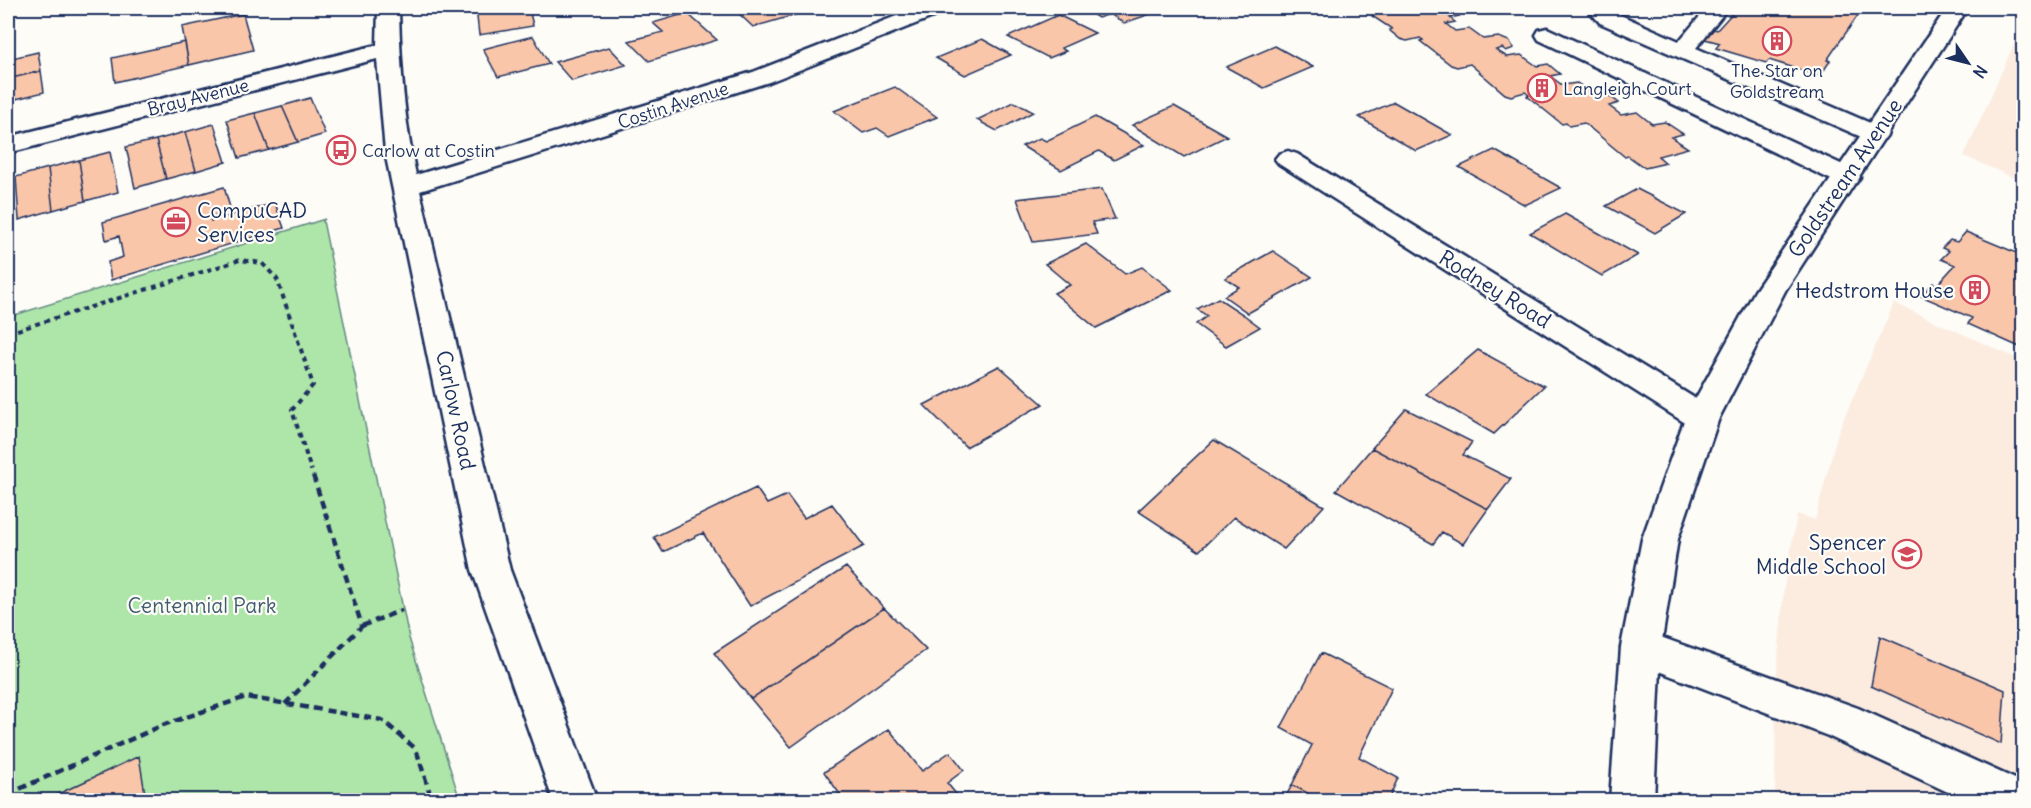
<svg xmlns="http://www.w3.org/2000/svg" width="2031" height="808" font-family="Delius,sans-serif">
	<rect width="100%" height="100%" fill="#fdfcf7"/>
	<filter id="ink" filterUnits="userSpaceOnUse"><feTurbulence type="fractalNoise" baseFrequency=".0167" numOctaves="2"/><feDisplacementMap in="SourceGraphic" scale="12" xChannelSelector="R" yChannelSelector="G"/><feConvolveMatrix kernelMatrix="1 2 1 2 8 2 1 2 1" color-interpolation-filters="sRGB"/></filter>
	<g filter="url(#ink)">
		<path fill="#fcece0" d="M2023 24V182L1964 156Z
			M1894 303 2023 361V800H1775L1776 681 1784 587 1797 514 1815 520 1838 432Z"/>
		<path fill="#aee5a8" stroke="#648a83" stroke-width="1.5" d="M325 219 323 221 409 638 460 800H8V317Z"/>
		<path fill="#fac6aa" stroke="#1b2f5e" stroke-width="1.5" d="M476 8H529L533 26 479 35Z
			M744 8H813L815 9 753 27 735 10Z
			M1089 8H1168L1124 23 1110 14 1098 18 1084 9Z
			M1378 8H1424L1432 14 1451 10 1459 16 1450 18 1455 22 1446 24 1455 31 1469 29 1483 39 1499 37 1509 41 1514 48 1506 51 1502 48 1496 50 1507 57 1521 55 1537 66 1548 64 1560 74 1550 76 1562 85 1577 83 1593 94 1604 92 1619 103 1609 106 1621 115 1637 112 1652 124 1665 122 1683 134 1671 137 1688 148 1658 156 1666 163 1645 168 1628 156 1625 157 1584 123 1569 126 1566 123 1562 124 1527 96 1529 95 1525 92 1511 96 1505 94 1470 64 1457 67 1451 65 1420 41 1423 40 1420 38 1407 41 1400 39 1389 30 1392 29 1372 16 1375 15 1373 14 1387 11Z
			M1737 8H1863L1827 60 1830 61 1820 76 1769 60 1766 63 1716 48 1720 43 1705 39 1714 29 1717 30Z
			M687 13 717 40 649 61 629 41 663 32 653 23Z
			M243 14 253 50 189 65 182 27Z
			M1058 15 1095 33 1061 48 1066 51 1049 58 1008 37Z
			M533 36 549 64 498 77 483 49Z
			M982 39 1011 55 965 75 936 58Z
			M185 42 189 65 115 82 112 58Z
			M1275 46 1313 67 1264 88 1226 67Z
			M609 47 626 65 572 81 555 62Z
			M38 52 41 71 8 79V59Z
			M41 71 44 92 8 101V79Z
			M895 87 937 117 889 136 877 128 863 133 834 111Z
			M310 98 325 134 298 142 282 106Z
			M1014 102 1033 112 997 131 977 120Z
			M1394 102 1452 135 1416 151 1359 117Z
			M282 106 298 142 269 150 255 113Z
			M1174 106 1227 136 1184 157 1132 125Z
			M255 113 269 150 239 158 227 120Z
			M1095 117 1144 145 1114 160 1099 151 1061 170 1022 146 1040 138 1046 141Z
			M214 124 226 162 196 171 185 132Z
			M185 132 196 171 166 179 156 140Z
			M156 140 166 179 135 188 126 147Z
			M1494 150 1561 188 1525 205 1459 167Z
			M110 152 118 192 85 201 79 160Z
			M79 160 85 201 53 210 48 168Z
			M48 168 53 210 19 220 16 177Z
			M224 187 231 211 210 217 211 221 275 203 284 228 111 280 108 262 123 257 119 236 106 240 103 222Z
			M1102 189 1115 219 1092 222 1097 234 1033 242 1017 199Z
			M1637 189 1686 214 1655 233 1606 206Z
			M1565 214 1638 255 1602 276 1530 233Z
			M1966 232 2024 256V349L1968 324 1972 318 1921 296 1933 283 1937 285 1955 265 1941 259 1949 251 1942 248 1950 240 1957 242Z
			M1086 244 1125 274 1142 267 1172 290 1096 328 1054 293 1070 285 1045 264Z
			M1273 251 1312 277 1248 313 1224 296 1239 287 1225 278Z
			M1218 298 1244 315 1260 327 1226 346 1196 324 1207 316 1197 309Z
			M1478 350 1544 386 1494 434 1426 394Z
			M999 366 1043 404 966 447 924 405Z
			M1406 409 1472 442 1463 455 1511 479 1488 509 1372 448Z
			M1214 440 1324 506 1284 549 1234 517 1199 551 1138 511Z
			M1372 448 1488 509 1463 544 1442 532 1433 544 1336 490Z
			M756 488 767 504 787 495 804 518 832 504 864 546 750 606 703 533 663 552 654 537Z
			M846 567 884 608 751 699 714 653Z
			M884 608 926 650 791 747 751 699Z
			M1880 636 2005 690 2001 744 1871 686Z
			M1321 653 1392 688 1359 757 1398 778 1388 800H1321L1292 785 1312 745 1281 728Z
			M889 729 922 771 950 752 964 770 947 783 961 800H844L824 772Z
			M139 756 146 800H57L56 795Z
			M1292 785 1321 800H1284Z"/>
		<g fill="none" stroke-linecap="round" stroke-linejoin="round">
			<g stroke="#1b2f5e" stroke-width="5">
				<path id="minor" d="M378 8H399C400 63 404 121 416 175L753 72 917 8H946L943 13 769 82 420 191 510 570 597 800H553L472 570 385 152 377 59 8 153V137L377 45Z
					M1595 8H1619L1616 13 1679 41 1707 8H1728L1696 48 1884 129 1888 134 1884 139 1875 142 1866 139 1600 23 1592 14Z
					M1547 28 1856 171 1860 177 1856 183 1847 185 1838 183 1539 40 1536 35 1539 30Z
					M1288 151 1297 154 1714 410 1719 418 1714 426 1702 430 1690 426 1279 164 1275 159 1279 154Z
					M1641 630 1858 708 2024 783V800H1965L1828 736 1627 659 1621 647 1627 635Z"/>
			</g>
			<g stroke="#1b2f5e" stroke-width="5">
				<path id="major" d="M1947 8H1968L1785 291 1719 418 1678 539 1661 647 1654 800H1610L1621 647 1642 539 1685 418 1755 291Z"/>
			</g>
			<path stroke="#1b2f5e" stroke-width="4" stroke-dasharray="5 4.5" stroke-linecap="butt" d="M8 333 240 260 262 263 277 279 313 385 292 410 311 470"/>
			<path stroke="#1b2f5e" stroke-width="4.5" stroke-dasharray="8 5" stroke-linecap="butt" d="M362 626 402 610
				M285 704 362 626 311 469
				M8 794 163 725 246 697 382 720 416 749 432 800"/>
			<use href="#minor" fill="#fdfcf7" fill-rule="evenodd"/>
			<use href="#major" fill="#fdfcf7" fill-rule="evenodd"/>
		</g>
	</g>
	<defs>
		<g id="building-ring" transform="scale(1.5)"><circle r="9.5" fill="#fdfcf7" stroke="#d1495b" stroke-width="1.5"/><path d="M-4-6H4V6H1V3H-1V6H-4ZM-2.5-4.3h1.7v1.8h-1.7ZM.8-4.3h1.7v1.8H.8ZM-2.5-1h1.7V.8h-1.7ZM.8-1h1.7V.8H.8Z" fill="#d1495b"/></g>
		<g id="bus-ring" transform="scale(1.5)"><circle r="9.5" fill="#fdfcf7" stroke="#d1495b" stroke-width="1.5"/><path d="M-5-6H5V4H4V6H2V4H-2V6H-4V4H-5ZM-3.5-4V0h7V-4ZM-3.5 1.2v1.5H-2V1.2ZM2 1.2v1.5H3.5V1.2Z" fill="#d1495b"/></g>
		<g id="office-ring" transform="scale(1.5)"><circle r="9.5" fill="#fdfcf7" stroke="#d1495b" stroke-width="1.5"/><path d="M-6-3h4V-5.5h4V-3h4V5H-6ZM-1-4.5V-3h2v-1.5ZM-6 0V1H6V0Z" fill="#d1495b"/></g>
		<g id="school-ring" transform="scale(1.5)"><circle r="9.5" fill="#fdfcf7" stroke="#d1495b" stroke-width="1.5"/><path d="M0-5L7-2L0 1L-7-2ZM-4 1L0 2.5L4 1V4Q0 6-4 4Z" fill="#d1495b"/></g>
	</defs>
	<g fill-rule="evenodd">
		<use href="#building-ring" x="1777" y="41"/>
		<use href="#building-ring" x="1542" y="88"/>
		<use href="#bus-ring" x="341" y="150"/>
		<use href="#office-ring" x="176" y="222"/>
		<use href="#building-ring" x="1975" y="290"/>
		<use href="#school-ring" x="1907" y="554"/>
	</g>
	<g text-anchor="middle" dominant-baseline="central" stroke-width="4.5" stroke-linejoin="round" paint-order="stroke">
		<g font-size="18" fill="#1b2f5e" stroke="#fdfcf7" text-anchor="start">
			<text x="1777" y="70" text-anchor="middle">The Star on<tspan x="1777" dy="21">Goldstream</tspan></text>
			<text x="1563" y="88">Langleigh Court</text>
			<text x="362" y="150">Carlow at Costin</text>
		</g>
		<g font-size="18" fill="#1b2f5e" stroke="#fdfcf7">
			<text transform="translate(198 97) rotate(-14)">Bray Avenue</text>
			<text transform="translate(673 105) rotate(-18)">Costin Avenue</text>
		</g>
		<g font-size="21" fill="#1b2f5e" stroke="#fdfcf7">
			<text transform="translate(1845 178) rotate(-56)">Goldstream Avenue</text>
			<text transform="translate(1495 289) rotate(32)">Rodney Road</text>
			<text transform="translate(456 410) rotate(78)">Carlow Road</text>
		</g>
		<g font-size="21" fill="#1b2f5e" stroke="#fdfcf7" text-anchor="end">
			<text x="197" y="210" text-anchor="start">CompuCAD<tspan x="197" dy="24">Services</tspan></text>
			<text x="1954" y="290">Hedstrom House</text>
			<text x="1886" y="542">Spencer<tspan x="1886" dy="24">Middle School</tspan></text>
		</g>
		<g font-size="21" fill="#405c70" stroke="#fdfcf7">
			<text x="202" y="605">Centennial Park</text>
		</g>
	</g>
	<rect width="2031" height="808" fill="none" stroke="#fdfcf7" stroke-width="30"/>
	<rect x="15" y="15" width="2001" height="778" fill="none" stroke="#1b2f5e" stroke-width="2" filter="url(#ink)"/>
	<g transform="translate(1968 63) rotate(125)" stroke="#fdfcf7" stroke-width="4.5" paint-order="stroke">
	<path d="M0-4.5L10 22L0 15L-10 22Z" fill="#1b2f5e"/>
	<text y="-9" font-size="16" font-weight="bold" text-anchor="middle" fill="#1b2f5e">N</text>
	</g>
</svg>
